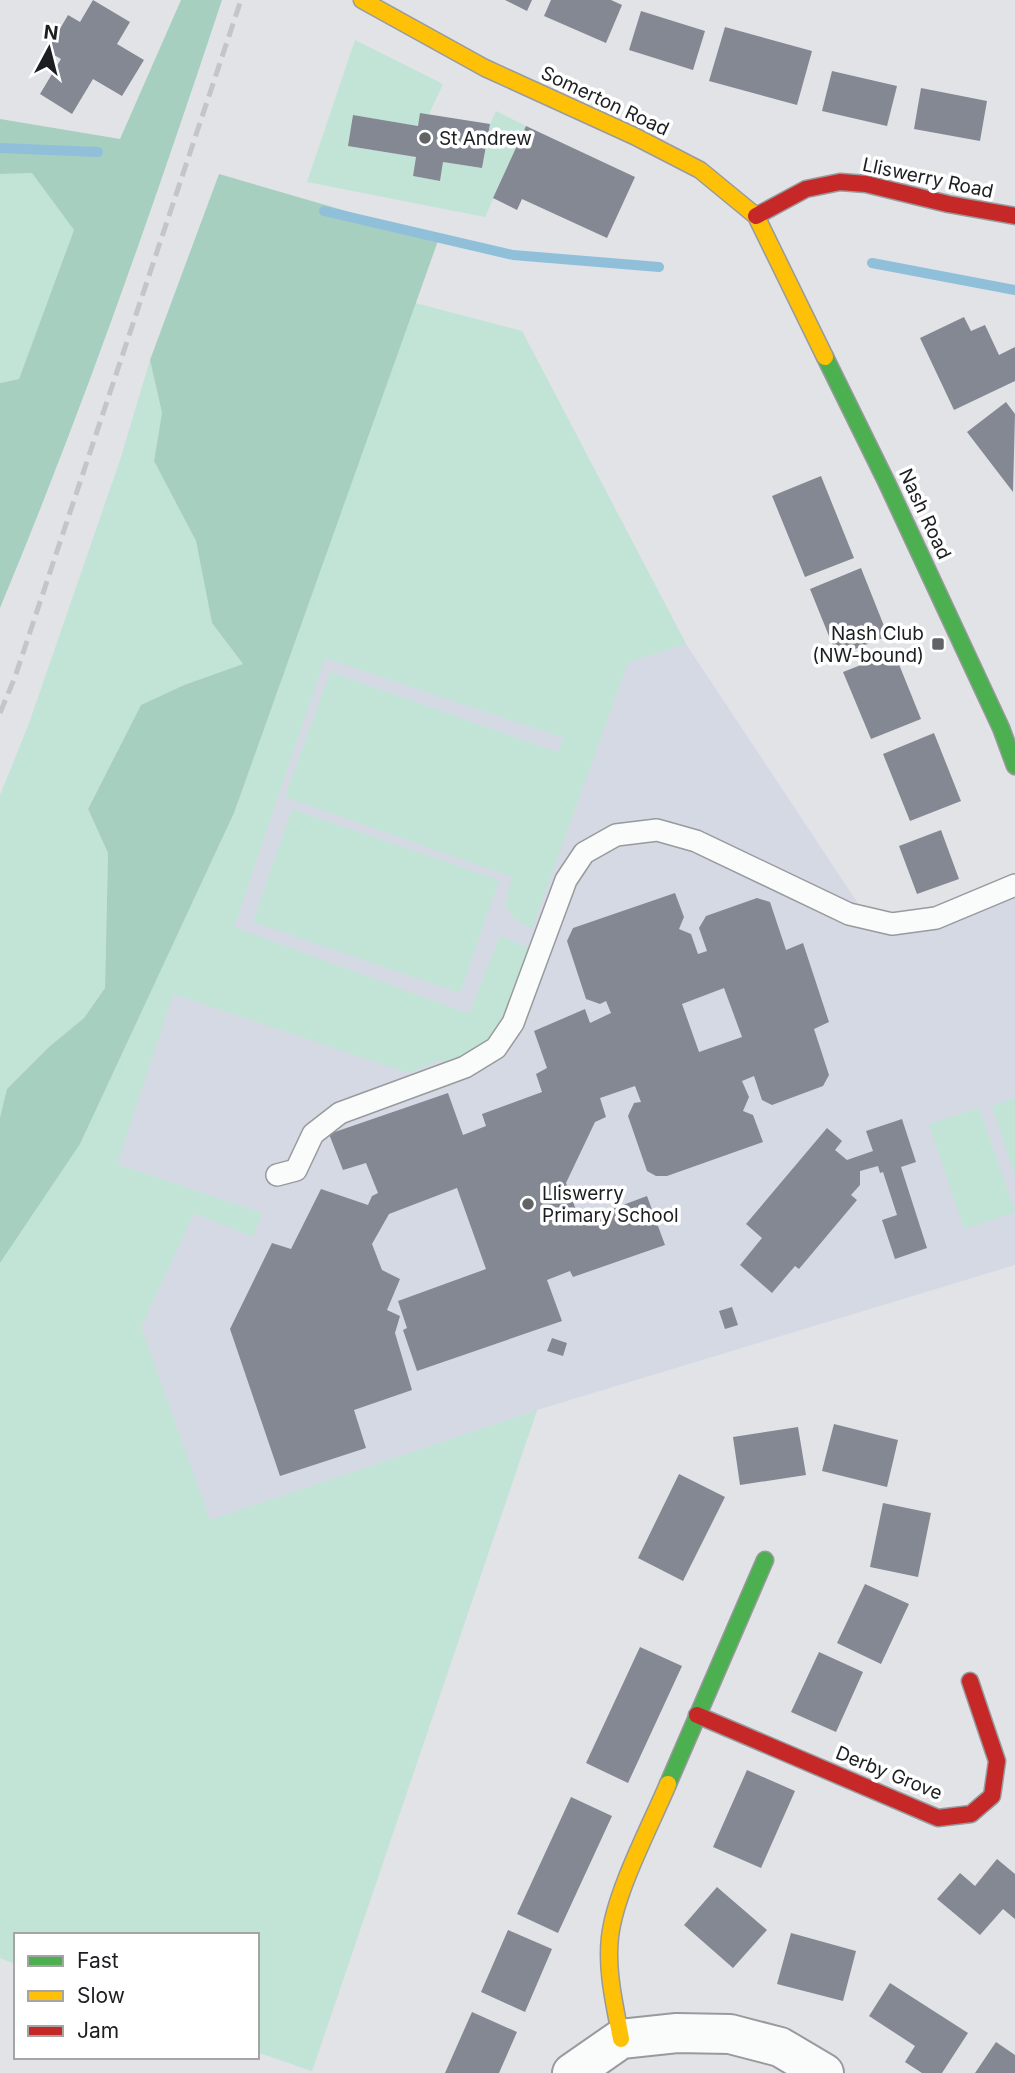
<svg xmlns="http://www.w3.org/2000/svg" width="1015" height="2073" font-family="Inter,sans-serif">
	<rect width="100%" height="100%" fill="#e1e3e7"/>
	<path fill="#d4d9e4" d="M522 331 686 644 875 929 1015 882V1265L537 1410 312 2071 257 2052V1935H16V1964L0 1958V1263L80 1144 234 813 285 668Z"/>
	<path fill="#c2e4d6" d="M355 40 443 84 429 114 420 113 418 126 353 115 349 146 416 157 413 176 440 181 443 162 482 168 490 124 496 111 526 126 485 217 307 182Z
		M32 172 74 230 19 379 0 383V174Z
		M415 303 522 331 686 644 628 662 532 929 514 919 505 905 512 877 285 797 330 672 557 752 564 738 325 658 234 927 469 1014 500 936 539 952 513 1023 465 1067 439 1060 409 1073 173 994 117 1164 262 1213 253 1237 194 1213 141 1327 210 1520 537 1410 312 2071 257 2052V1935H16V1964L0 1958V1263L80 1144 234 813Z
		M150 360 162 413 154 461 196 541 212 623 243 664 184 685 141 705 88 809 108 853 105 988 84 1018 50 1046 0 1127V795L28 726 61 631 120 460Z
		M292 809 499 880 460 993 253 922Z
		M1015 1098V1176L992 1106Z
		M979 1108 1015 1212 964 1229 929 1124Z"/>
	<path fill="#a7cfc0" d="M181 0H222C154 205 83 409 0 608V383L19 379 74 230 32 173 0 174V119L120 139Z
		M219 174 439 238 234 813 80 1144 0 1263V1118L7 1089 50 1046 84 1018 105 988 108 853 88 809 141 705 184 685 243 664 212 623 196 541 154 461 162 413 150 360Z"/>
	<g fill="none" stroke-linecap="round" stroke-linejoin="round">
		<path stroke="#90bfda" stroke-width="10" d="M0 148 98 152
			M324 211 513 255 659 267
			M872 263 1015 290"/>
	</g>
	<path fill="#848893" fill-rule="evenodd" d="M93 0 130 22 117 44 144 60 122 96 93 79 72 114 40 94 61 59 47 51 68 15 80 22Z
		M505 0H532L527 11Z
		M551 0H611L622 5 606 43 544 16Z
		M641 11 705 31 693 70 629 50Z
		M725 27 812 51 797 105 709 81Z
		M832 71 897 86 887 126 822 111Z
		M921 88 987 101 980 141 914 129Z
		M420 113 490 124 482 168 443 162 440 181 413 176 416 157 348 146 353 115 418 126Z
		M526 126 635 177 607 238 522 199 517 210 493 198Z
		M964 317 971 331 985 325 999 355 1015 347V381L954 410 920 338Z
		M1006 402 1015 414 1013 492 967 432Z
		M821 476 854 558 805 577 772 496Z
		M861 568 888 636 837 656 810 589Z
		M894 652 921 719 871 739 843 672Z
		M934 733 961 801 910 821 883 754Z
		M941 830 959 879 917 894 899 846Z
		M675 893 684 917 679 929 691 934 698 954 707 951 699 928 706 916 757 898 770 902 786 950 803 943 829 1022 814 1029 829 1075 823 1086 772 1105 762 1100 754 1076 742 1081 749 1097 743 1111 753 1115 763 1142 667 1176H656L647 1171 628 1116 634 1103 641 1102 635 1086 600 1098 606 1117 595 1122 566 1183 580 1221 647 1196 665 1245 573 1277 570 1271 547 1280 562 1321 417 1371 403 1330 407 1328 398 1301 486 1269 457 1188 389 1214 372 1244 382 1270 400 1279 387 1310 400 1316 395 1333 412 1390 354 1410 366 1448 280 1476 230 1329 272 1243 291 1249 321 1189 368 1205 372 1196 378 1193 366 1163 343 1170 329 1134 448 1093 463 1135 486 1126 482 1114 542 1092 536 1074 547 1068 534 1031 585 1009 590 1023 611 1013 606 1001 600 1004 586 999 567 941 573 928ZM724 988 742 1037 699 1052 682 1004Z
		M902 1119 916 1162 901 1167 927 1248 895 1259 882 1220 897 1215 883 1172 880 1173 878 1166 860 1171V1185L851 1195 857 1200 799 1269 795 1266 772 1293 740 1265 762 1238 746 1224 827 1128 842 1141 835 1150 847 1160 873 1151 866 1131Z
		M732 1307 738 1325 725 1329 719 1311Z
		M552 1338 567 1343 563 1356 547 1351Z
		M834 1424 898 1440 887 1487 822 1471Z
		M798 1427 806 1475 740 1485 733 1437Z
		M679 1474 725 1497 683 1581 638 1558Z
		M883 1503 931 1513 918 1577 870 1567Z
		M865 1584 909 1604 881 1664 837 1643Z
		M640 1647 682 1666 628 1783 586 1763Z
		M819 1652 863 1672 836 1732 791 1712Z
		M747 1770 795 1791 761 1868 713 1847Z
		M571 1797 612 1816 558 1933 517 1914Z
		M997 1859 1015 1874V1919L1003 1909 980 1935 937 1899 960 1873 975 1886Z
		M717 1887 767 1930 733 1968 684 1925Z
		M508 1930 552 1949 525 2012 481 1992Z
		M791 1933 856 1951 843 2001 777 1984Z
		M890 1983 968 2033 942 2073H922L905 2062 915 2046 869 2016Z
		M472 2012 517 2032 499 2073H445Z
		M996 2042 1015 2055V2073H975Z"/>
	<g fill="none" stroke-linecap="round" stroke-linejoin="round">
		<g stroke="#989a9d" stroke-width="24">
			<path id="lane" d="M277 1175 296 1170 313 1134 340 1113 465 1067 496 1048 513 1023 566 880 584 853 616 835 657 830 696 841 849 914 892 924 936 918 1015 885"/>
		</g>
		<g stroke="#989a9d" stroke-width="42">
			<path id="street" d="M572 2073 621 2039 677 2033 730 2034 780 2047 824 2073"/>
		</g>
		<g stroke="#989a9d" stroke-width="19">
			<path id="fast" d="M825 357 886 481 1001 728 1015 766
				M668 1784 765 1560"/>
		</g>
		<g stroke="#989a9d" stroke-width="19">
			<path id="slow" d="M362 0 485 68 634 136 700 170 756 216 825 357
				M621 2039C615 2006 606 1971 610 1937 615 1892 650 1827 668 1784"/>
		</g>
		<g stroke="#989a9d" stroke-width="19">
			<path id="jam" d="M756 216 806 189 840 182 866 184 948 204 1015 216
				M697 1715 938 1818 971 1814 992 1796 997 1761 970 1681"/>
		</g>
		<use href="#lane" stroke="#fafbfb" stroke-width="21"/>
		<use href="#street" stroke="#fafbfb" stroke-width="38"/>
		<use href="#fast" stroke="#4caf50" stroke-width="16"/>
		<use href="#slow" stroke="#ffc107" stroke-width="16"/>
		<use href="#jam" stroke="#c62828" stroke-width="16"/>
		<path stroke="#c5c5c7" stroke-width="5" stroke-dasharray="14 7" stroke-linecap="butt" d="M0 713 15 677 241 0"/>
	</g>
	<g fill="#626366" stroke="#fff" stroke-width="2.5">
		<circle cx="425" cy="138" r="7"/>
		<rect x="931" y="637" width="14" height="14" rx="3.5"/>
		<circle cx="528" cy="1204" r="7"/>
	</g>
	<g text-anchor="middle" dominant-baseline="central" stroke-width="7" stroke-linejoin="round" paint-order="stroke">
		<g font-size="19" fill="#1d1e21" stroke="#fff">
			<text transform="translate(605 101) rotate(25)">Somerton Road</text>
			<text transform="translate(928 178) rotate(12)">Lliswerry Road</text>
			<text transform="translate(925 514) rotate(65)">Nash Road</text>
			<text transform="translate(889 1773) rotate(22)">Derby Grove</text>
		</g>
		<g font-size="19" fill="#1d1e21" stroke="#fff" text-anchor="start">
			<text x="439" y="138">St Andrew</text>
			<text x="924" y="633" text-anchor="end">Nash Club<tspan x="924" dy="22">(NW-bound)</tspan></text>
			<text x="542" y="1193">Lliswerry<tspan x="542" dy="22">Primary School</tspan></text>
		</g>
	</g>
	<rect x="14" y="1933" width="245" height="126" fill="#ffffff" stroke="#a5a5a6" stroke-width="2"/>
	<rect x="28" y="1956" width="35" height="10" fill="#4caf50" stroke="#a5a5a6" stroke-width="2"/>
	<text x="77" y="1968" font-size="21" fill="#1d1e21">Fast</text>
	<rect x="28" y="1991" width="35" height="10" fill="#ffc107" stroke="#a5a5a6" stroke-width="2"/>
	<text x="77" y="2003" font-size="21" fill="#1d1e21">Slow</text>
	<rect x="28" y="2026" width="35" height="10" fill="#c62828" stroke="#a5a5a6" stroke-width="2"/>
	<text x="77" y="2038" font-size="21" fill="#1d1e21">Jam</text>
	<g transform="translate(49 49) rotate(7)" stroke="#ffffff" stroke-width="5" paint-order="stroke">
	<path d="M0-5L12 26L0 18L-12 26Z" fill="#1d1e21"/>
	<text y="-10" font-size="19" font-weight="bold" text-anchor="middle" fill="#1d1e21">N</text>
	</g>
</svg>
